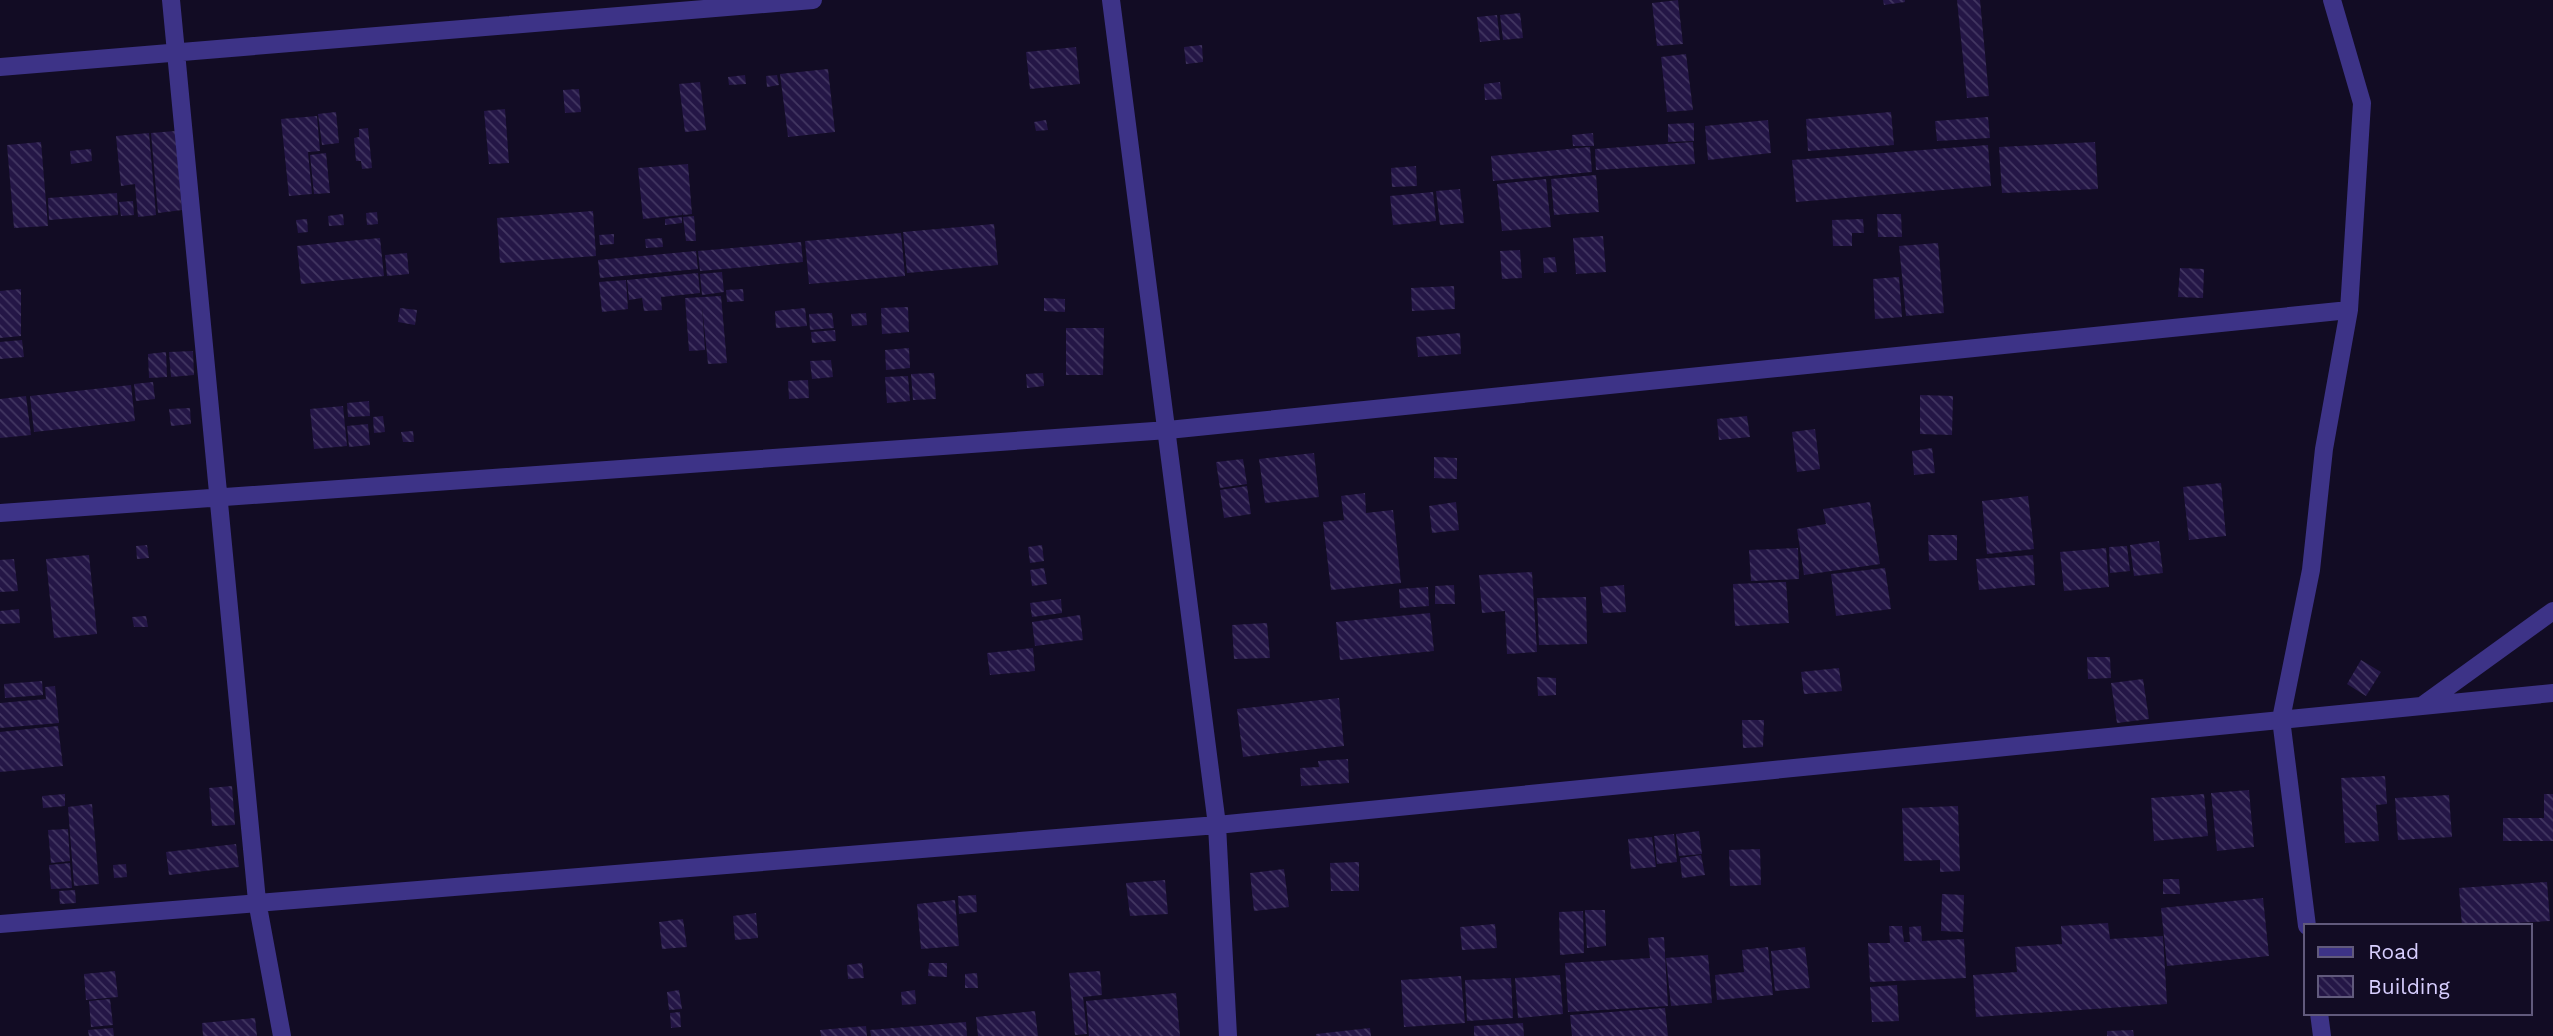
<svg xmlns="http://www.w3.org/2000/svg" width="2553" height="1036" font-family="'Work Sans',sans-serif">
	<defs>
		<pattern id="building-back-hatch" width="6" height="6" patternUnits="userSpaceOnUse" patternTransform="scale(1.75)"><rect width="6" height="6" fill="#241646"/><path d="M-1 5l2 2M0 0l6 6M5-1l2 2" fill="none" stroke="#433762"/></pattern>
	</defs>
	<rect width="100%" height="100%" fill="#120c24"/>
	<path fill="url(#building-back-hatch)" d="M1678 0 1683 44 1657 46 1652 3Z
		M1883 0H1905V2L1884 5Z
		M1957 0H1980L1989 96 1967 98Z
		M1520 13 1523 38 1503 40 1500 15Z
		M1497 15 1500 40 1480 42 1477 17Z
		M1202 45 1203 62 1186 64 1184 47Z
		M1076 47 1080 84 1030 89 1026 52Z
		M1686 54 1693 110 1667 112 1661 57Z
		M828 69 835 132 788 137 780 74Z
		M745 75 746 84 729 85 728 77Z
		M777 75 779 85 767 87 766 76Z
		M700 82 706 130 685 132 679 84Z
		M1500 82 1502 99 1485 100 1484 84Z
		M579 89 581 112 565 113 563 90Z
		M505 109 509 163 489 164 484 111Z
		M336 112 339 143 322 145 318 114Z
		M1891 112 1894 145 1808 151 1806 119Z
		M317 116 320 151 308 152 312 194 289 196 281 119Z
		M1988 117 1990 138 1937 141 1935 121Z
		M1046 120 1048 130 1036 131 1034 122Z
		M1768 120 1771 153 1708 160 1705 126Z
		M1694 123V141L1668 142V124Z
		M368 128 372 168 362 169 361 161H356L354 138 359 137V129Z
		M175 131 182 210 158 213 151 133Z
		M149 133 156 215 138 217 135 184 121 186 116 136Z
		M1593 133 1594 146H1573L1572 135Z
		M41 142 48 226 14 228 7 145Z
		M1693 142 1695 164 1596 170 1595 149Z
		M2095 142 2098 189 2002 193 1999 147Z
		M1988 145 1991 186 1796 202 1792 160Z
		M1590 147 1592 172 1493 181 1491 156Z
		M91 149 92 161 71 164 70 151Z
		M326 153 330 193 314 194 310 155Z
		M688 164 692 214 683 215 682 212V215L643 219 638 168Z
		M1416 166 1417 186 1392 187 1391 168Z
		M1596 175 1599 212 1554 215 1551 179Z
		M1546 179 1551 227 1502 231 1497 184Z
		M1460 189 1464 223 1440 225 1436 191Z
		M1433 192 1436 221 1393 225 1390 196Z
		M117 193 118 215 49 220 48 198Z
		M133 201 134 215 121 216 119 202Z
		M593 211 596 256 500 263 497 218Z
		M377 212 378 224 367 225 366 213Z
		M343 214 344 225 329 226 328 216Z
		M1877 214H1901L1902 237H1878Z
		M694 216 696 241H686L683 217Z
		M682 217V223L665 225V219Z
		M307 219 308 232 298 233 296 220Z
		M1863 219 1864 233H1852V246H1833L1832 220Z
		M994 224 998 265 907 273 903 232Z
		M901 233 905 276 809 284 805 241Z
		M614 234V244L600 245 599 235Z
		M1603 236 1606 272 1576 274 1573 238Z
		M380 238 384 276 301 284 297 246Z
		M662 238 663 247 646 248 645 239Z
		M801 242 803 262 700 271 698 251Z
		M1938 243 1944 313 1906 316 1899 246Z
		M1520 250 1522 278 1502 279 1500 251Z
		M696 251 698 269 600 278 598 260Z
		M407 253 409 274 387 276 385 255Z
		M1555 257 1557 272 1544 273 1543 258Z
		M2180 268 2204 269 2203 298 2178 297Z
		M722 272 724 292 702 295 700 274Z
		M698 273 700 293 661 297 662 310 644 311 642 298 629 300 627 280Z
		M1899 277 1902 317 1875 319 1873 279Z
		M626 280 628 309 602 312 599 282Z
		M1454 286 1455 309 1412 311 1411 288Z
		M21 289V336L0 338V291Z
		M743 289 744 301 727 302 726 290Z
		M721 296 727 363 708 364 702 306 705 350 689 351 685 298Z
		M1044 298 1065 299V312L1044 311Z
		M908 307 909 332 882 334 881 308Z
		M400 308 417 310 415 325 398 322Z
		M805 308 807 326 776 328 775 311Z
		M832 313 834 328 810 330 809 314Z
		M866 313 867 325 852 326 851 314Z
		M1066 328H1104L1103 375H1066Z
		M835 330 836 341 812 343 811 332Z
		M1460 333 1461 354 1418 357 1416 337Z
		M22 340 24 357 0 359V342Z
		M909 348 910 368 886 370 885 350Z
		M193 351 194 375 171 377 169 352Z
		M166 352 167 377 149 378 148 354Z
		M831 360 833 377 812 379 810 361Z
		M934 373 936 399 913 400 911 374Z
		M1043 373 1044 386 1027 388 1026 374Z
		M908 376 910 401 887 403 885 377Z
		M808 380 809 398 789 399 788 381Z
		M153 382 155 399 136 401 134 384Z
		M131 385 135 421 34 432 30 396Z
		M1920 395 1953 396 1952 435 1920 434Z
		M26 396 31 435 0 438V399Z
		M369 401 370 416 348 417 347 403Z
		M343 406 347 446 314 449 310 409Z
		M190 408 191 424 171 426 169 409Z
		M383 416 385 432 374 433 373 417Z
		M1747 416 1750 437 1719 440 1717 419Z
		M368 424 370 445 349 447 347 426Z
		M1815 429 1820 469 1797 472 1792 432Z
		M413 431 414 442H403L401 432Z
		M1932 448 1935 473 1914 475 1912 451Z
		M1314 453 1319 497 1265 503 1259 459Z
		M1434 457 1457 458V479L1434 478Z
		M1243 459 1247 484 1220 488 1216 462Z
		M2221 483 2226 536 2189 540 2183 487Z
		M1247 486 1251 514 1224 518 1220 490Z
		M1365 493 1366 513 1393 510 1401 583 1331 590 1323 522 1344 520 1341 496Z
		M2028 496 2034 549 1987 554 1982 501Z
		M1456 502 1459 530 1432 533 1429 506Z
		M1870 502 1880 564 1804 575 1797 529 1826 524 1823 509Z
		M1928 535H1957V560L1929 561Z
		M2159 541 2163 573 2134 576 2130 545Z
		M147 545 149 558 137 559 136 546Z
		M1042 545 1044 561 1030 563 1028 547Z
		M2127 546 2130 571 2110 573 2109 547Z
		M1798 548 1799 579 1751 581 1749 550Z
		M2106 548 2109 587 2064 591 2060 552Z
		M89 555 97 634 54 638 46 559Z
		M2033 555 2035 585 1979 590 1976 559Z
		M14 559 18 591 0 592V560Z
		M1044 568 1047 584 1032 586 1030 570Z
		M1885 568 1891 609 1836 616 1831 574Z
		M1532 572 1537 652 1507 654 1505 611 1482 613 1479 575Z
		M1786 582 1789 623 1735 626 1733 584Z
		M1454 585 1455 604H1435V586Z
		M1624 585 1626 612 1603 613 1600 587Z
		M1428 587 1429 606 1400 608 1399 589Z
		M1586 597 1587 644 1539 645 1537 598Z
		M1061 599 1062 613 1032 617 1030 603Z
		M19 609 20 623 0 624V611Z
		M1430 613 1434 651 1340 660 1336 622Z
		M1080 615 1083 640 1035 646 1032 622Z
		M146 616 148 627H134L132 617Z
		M1267 623 1270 658 1234 659 1232 625Z
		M1033 648 1035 671 990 675 987 653Z
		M2087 657H2110L2111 678 2088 679Z
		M2361 660 2381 672 2366 696 2347 684Z
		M1839 668 1842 691 1804 694 1801 672Z
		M1537 677 1556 678V695L1538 696Z
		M2143 679 2149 719 2117 723 2111 683Z
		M42 681 43 695 5 698 4 684Z
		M55 686 59 723 0 728V703L46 699 45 687Z
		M1339 698 1344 746 1243 757 1237 709Z
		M1742 720H1764L1763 747 1743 748Z
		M58 726 63 766 0 772V732Z
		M1348 759 1349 783 1301 786 1300 768 1319 767 1318 761Z
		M2385 776 2387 804 2376 805 2379 841 2345 843 2341 778Z
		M232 786 235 825 212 826 209 788Z
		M2249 790 2254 847 2217 851 2211 793Z
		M65 794V806L43 808 42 796Z
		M2204 794 2208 836 2154 841 2151 798Z
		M2544 794H2553V841H2503V818H2544Z
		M2449 795 2452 837 2398 840 2395 798Z
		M92 804 99 884 74 886 68 807Z
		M1958 806 1960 871 1940 872V860L1904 861 1902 808Z
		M68 829 70 861 51 863 48 830Z
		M1699 831 1702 854 1679 856 1676 834Z
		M1674 834 1677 862 1657 864 1654 836Z
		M1652 837 1656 867 1631 869 1628 839Z
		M236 844 239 867 169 875 166 852Z
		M1760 849 1761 885 1730 886 1729 850Z
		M1701 855 1705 875 1682 878 1680 858Z
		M1359 862V891H1331L1330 863Z
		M70 863 72 888 51 889 49 865Z
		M126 864 127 877 114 878 113 865Z
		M1284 869 1289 907 1254 911 1250 873Z
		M2163 879H2179L2180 894H2163Z
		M1165 880 1168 914 1130 916 1126 883Z
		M2547 882 2550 921 2462 926 2459 888Z
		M75 890 76 903 60 904 59 891Z
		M1942 894 1964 895 1963 932 1941 931Z
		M976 895 977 912 959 914 958 896Z
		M2263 898 2269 956 2167 966 2161 908Z
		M955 900 959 946 921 949 917 904Z
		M1585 910H1605L1606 946 1587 948Z
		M1583 911 1584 953 1560 955 1559 912Z
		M756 913 758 938 735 940 733 916Z
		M683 919 687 947 662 949 659 922Z
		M2108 923 2110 939 2163 936 2167 1004 1976 1017 1973 975 2017 972 2015 947 2062 944 2061 926Z
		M1495 924 1497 948 1462 950 1460 927Z
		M1889 926H1902L1904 942H1910L1909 927 1921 926 1922 941 1964 939 1966 978 1870 982 1868 943H1890Z
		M1664 937 1668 1006 1568 1012 1565 963 1650 958 1648 938Z
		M1768 947 1773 995 1717 1000 1715 975 1744 972 1742 950Z
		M1805 947 1810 988 1775 991 1771 951Z
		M1708 955 1712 1003 1671 1006 1666 958Z
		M862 963 864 978 848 979 847 965Z
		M929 963H947V977L928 976Z
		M115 971 118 997 86 1000 84 974Z
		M1100 971 1102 995 1083 997 1087 1034 1075 1035 1069 973Z
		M977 973 978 988H965V974Z
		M1560 975 1563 1014 1518 1018 1515 978Z
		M1461 976 1465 1023 1404 1027 1401 980Z
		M1511 978 1513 1018 1467 1021 1465 980Z
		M1897 985 1899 1021 1872 1022 1870 987Z
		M679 990 682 1009 669 1010 667 992Z
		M915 990 916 1004 902 1005 901 992Z
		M1176 993 1180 1036H1089L1086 1001Z
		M110 999 113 1025 91 1027 89 1001Z
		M1665 1008 1668 1036H1572L1570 1015Z
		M1035 1011 1038 1036H978L976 1017Z
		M680 1012 681 1027 671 1028 670 1013Z
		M255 1018 257 1036H203L202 1023Z
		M966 1022 967 1036H871L870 1030Z
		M1523 1023 1524 1036H1474V1026Z
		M866 1026 867 1036H821L820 1030Z
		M113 1028 114 1036H89L88 1030Z
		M1370 1028 1371 1036H1316V1034Z
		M2133 1030 2134 1036H2107V1031Z"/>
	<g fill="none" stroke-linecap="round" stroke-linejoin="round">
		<path stroke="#3d3387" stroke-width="18" d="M171 0 257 901 282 1036
			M1111 0 1217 825 1228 1036
			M0 67 813 0
			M0 513 1168 430 2349 310
			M2423 705 2553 611
			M0 924 1217 825 2553 693
			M2307 926 2281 719 2311 570 2324 449 2349 310 2362 103 2332 0
			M2319 1013 2322 1036"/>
	</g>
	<rect x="2304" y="924" width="228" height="91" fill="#120c24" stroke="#615a7c" stroke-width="2"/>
	<rect x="2318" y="947" width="35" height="10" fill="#3d3387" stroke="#615a7c" stroke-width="2"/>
	<text x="2368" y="959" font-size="21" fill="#d8cfff">Road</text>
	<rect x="2318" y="976" width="35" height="21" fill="url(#building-back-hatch)" stroke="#615a7c" stroke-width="2"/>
	<text x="2368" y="994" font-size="21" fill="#d8cfff">Building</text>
</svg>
